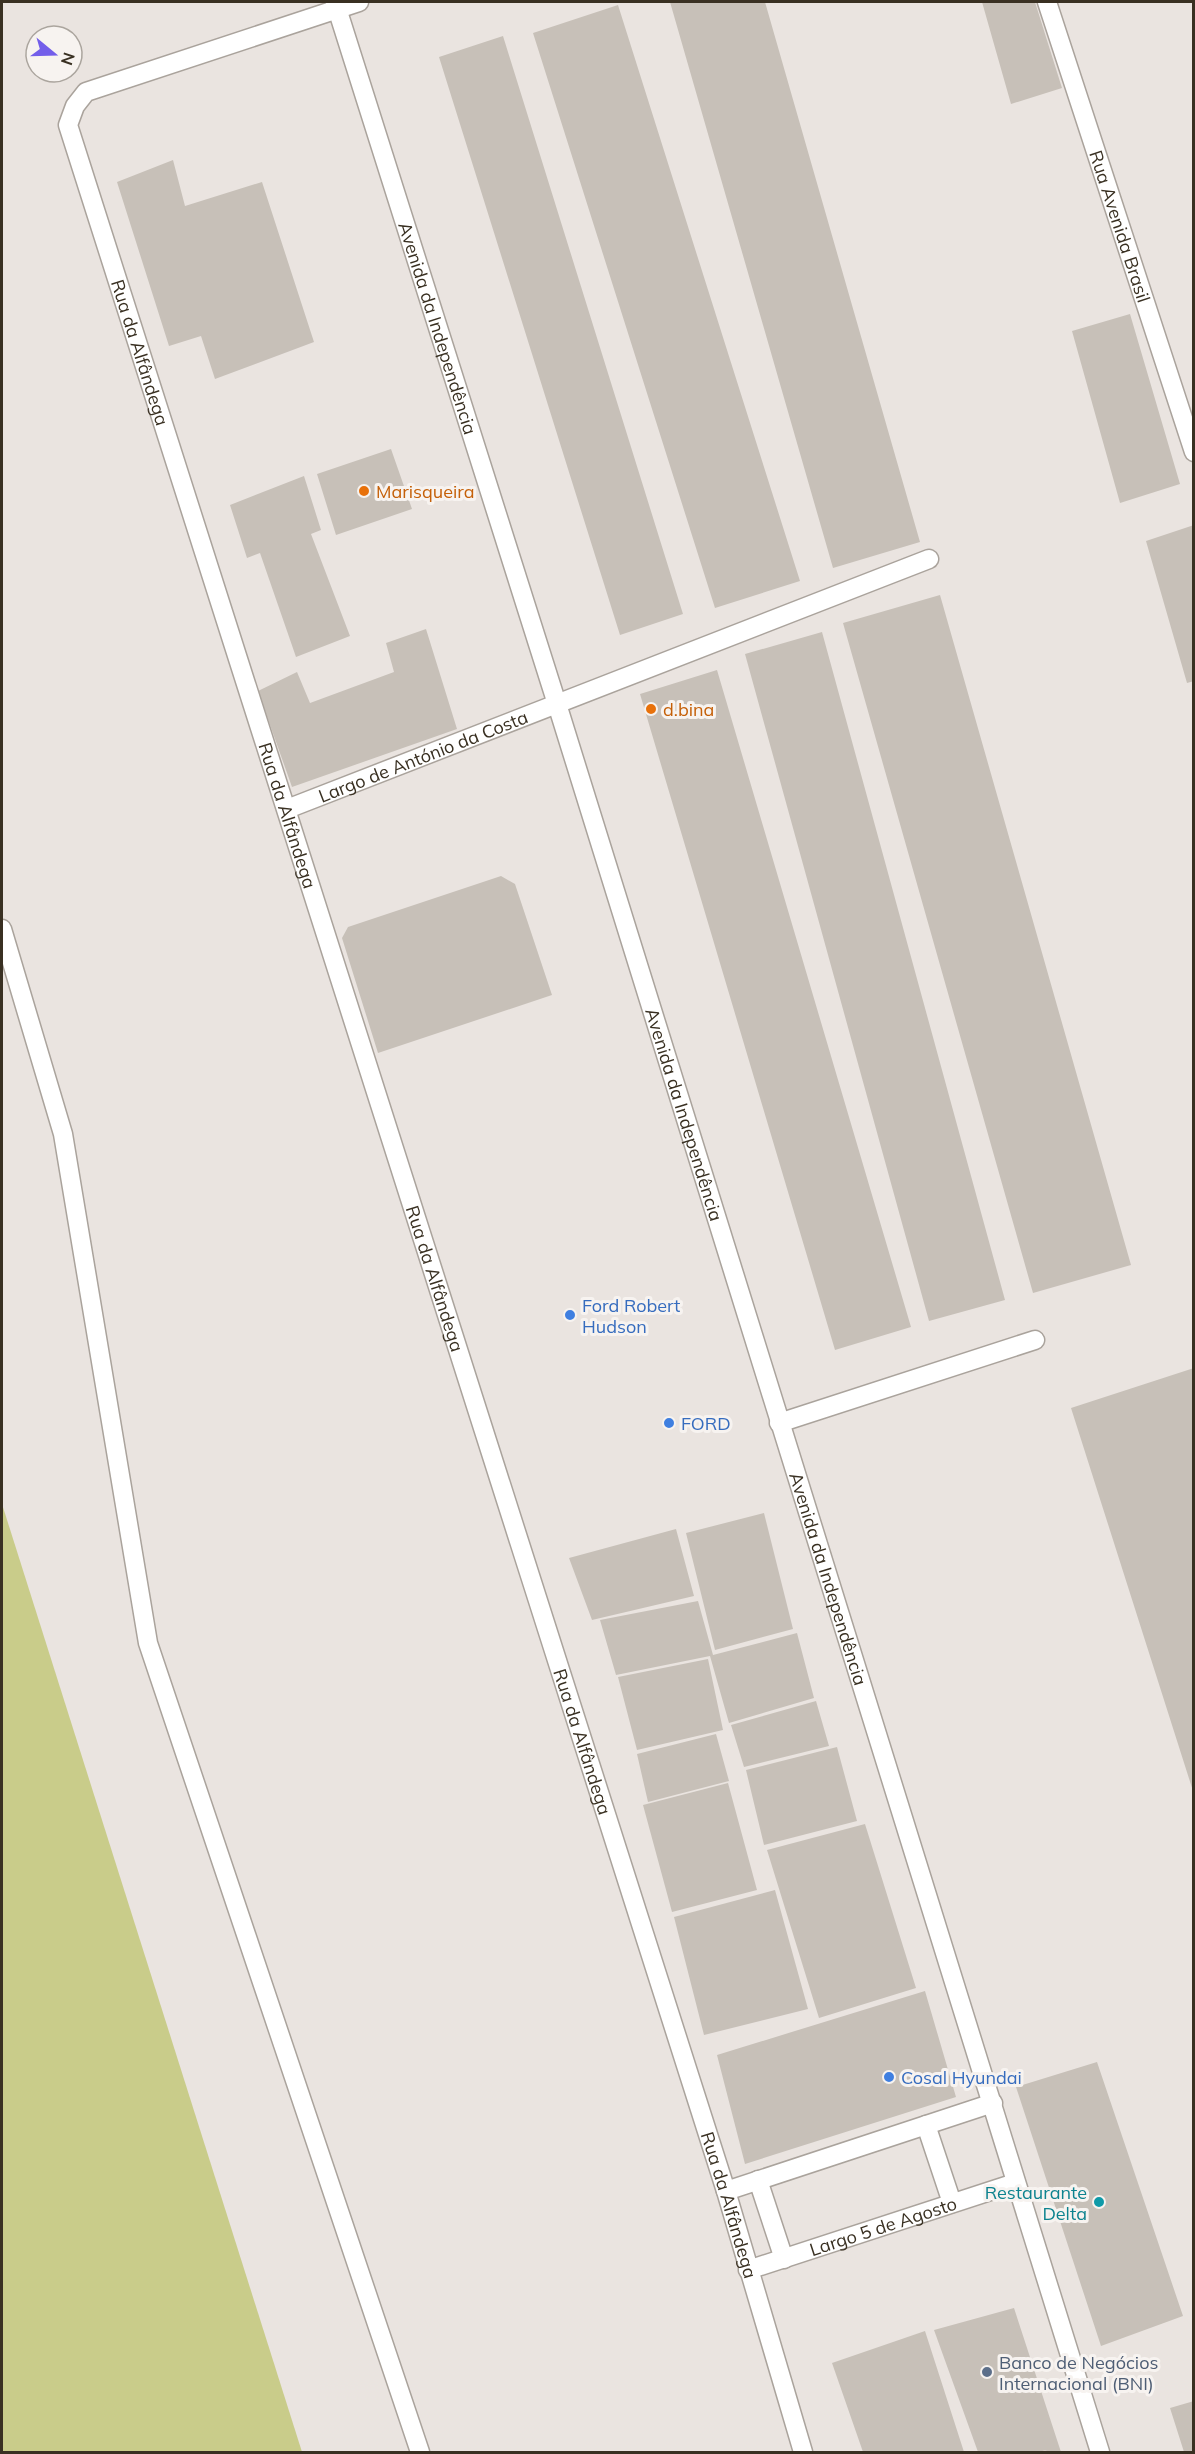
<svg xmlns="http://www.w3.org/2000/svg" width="1195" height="2454" font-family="Mulish,sans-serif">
	<rect width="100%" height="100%" fill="#eae4e0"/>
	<path fill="#c9cc8a" d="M2 1504 302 2452H2Z"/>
	<path fill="#c7c0b8" d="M670 2H765L920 542 833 568Z
		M982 2H1035L1062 88 1011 104Z
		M618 5 800 581 715 608 533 33Z
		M503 36 683 614 620 635 439 57Z
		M173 160 185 206 262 182 314 342 215 379 201 336 169 346 117 182Z
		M1130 314 1180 484 1120 503 1072 331Z
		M391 449 412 509 336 535 317 474Z
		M304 476 321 530 311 534 350 636 296 657 260 553 247 558 230 505Z
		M1194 525V681L1187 683 1146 541Z
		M940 595 1131 1265 1033 1293 843 623Z
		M426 629 457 729 292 787 258 691 297 672 310 703 394 672 386 643Z
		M822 632 1005 1300 929 1321 745 654Z
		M717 670 911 1327 835 1350 640 694Z
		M501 876 515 884 552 995 378 1053 342 938 348 927Z
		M1194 1368V1791H1193L1071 1408Z
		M764 1513 793 1629 715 1650 686 1533Z
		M676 1529 694 1596 592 1620 569 1558Z
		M698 1601 713 1655 797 1633 814 1698 729 1723 710 1656 616 1675 600 1620Z
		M708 1659 723 1730 637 1750 618 1677Z
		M816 1701 829 1746 744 1767 731 1725Z
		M716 1734 729 1781 648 1802 637 1754Z
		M837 1747 857 1821 764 1845 746 1770Z
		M728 1783 757 1890 672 1912 643 1805Z
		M865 1824 916 1988 819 2018 767 1850Z
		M775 1890 808 2009 704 2035 674 1917Z
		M925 1991 956 2097 745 2164 717 2055Z
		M1097 2062 1183 2316 1101 2346 1016 2087Z
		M1014 2308 1059 2446 1061 2452H1041L1047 2450 1038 2452H978L934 2330Z
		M925 2331 964 2452H863L832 2363Z
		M1194 2401V2452H1184L1170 2408Z"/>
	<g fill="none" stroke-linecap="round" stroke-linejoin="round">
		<g stroke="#aaa39c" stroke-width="21">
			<g id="minor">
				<path id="s1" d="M335 2 557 704 1100 2452"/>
				<path id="s2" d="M359 2 86 92 75 106 68 125 726 2191 803 2452"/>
				<path id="s3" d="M1047 2 1194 452"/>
				<path id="s4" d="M287 809 929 559"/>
				<path d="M2 929 63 1134 148 1643 420 2452"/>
				<path d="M779 1423 1035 1340"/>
				<path d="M926 2125 952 2203"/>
				<path d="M758 2180 784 2259"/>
				<path d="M726 2191 993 2103"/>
				<path id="s5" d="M748 2270 1015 2183"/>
			</g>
		</g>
		<use href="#minor" stroke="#fff" stroke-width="18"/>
	</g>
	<g fill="#e8710a" stroke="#f7f3f0" stroke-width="2">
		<circle cx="364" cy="491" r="6"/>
		<circle cx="651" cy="709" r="6"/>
	</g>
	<g fill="#3f7fe0" stroke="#f7f3f0" stroke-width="2">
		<circle cx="570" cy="1315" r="6"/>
		<circle cx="669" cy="1423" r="6"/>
		<circle cx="889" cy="2077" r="6"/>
	</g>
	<circle fill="#0f9aa8" stroke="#f7f3f0" stroke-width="2" cx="1099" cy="2202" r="6"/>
	<circle fill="#5c6f8a" stroke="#f7f3f0" stroke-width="2" cx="987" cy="2372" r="6"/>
	<g text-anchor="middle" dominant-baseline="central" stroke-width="6" stroke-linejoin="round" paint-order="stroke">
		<g font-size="18" fill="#393022" stroke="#f7f3f0">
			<text stroke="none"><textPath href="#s3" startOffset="236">Rua Avenida Brasil</textPath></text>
			<text stroke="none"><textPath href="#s1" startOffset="342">Avenida da Independência</textPath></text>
			<text stroke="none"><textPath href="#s2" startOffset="564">Rua da Alfândega</textPath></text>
			<text stroke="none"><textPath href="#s4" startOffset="146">Largo de António da Costa</textPath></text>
			<text stroke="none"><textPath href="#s2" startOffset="1050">Rua da Alfândega</textPath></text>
			<text stroke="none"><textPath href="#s1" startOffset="1166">Avenida da Independência</textPath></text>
			<text stroke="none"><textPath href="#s2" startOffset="1536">Rua da Alfândega</textPath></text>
			<text stroke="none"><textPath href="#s1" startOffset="1652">Avenida da Independência</textPath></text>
			<text stroke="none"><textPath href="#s2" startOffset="2022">Rua da Alfândega</textPath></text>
			<text stroke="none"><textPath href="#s2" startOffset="2508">Rua da Alfândega</textPath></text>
			<text stroke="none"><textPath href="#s5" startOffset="142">Largo 5 de Agosto</textPath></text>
		</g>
		<g font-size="18" fill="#c56008" stroke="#f7f3f0" text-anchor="start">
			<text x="376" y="491">Marisqueira</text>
			<text x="663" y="709">d.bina</text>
		</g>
		<g font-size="18" fill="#366cbe" stroke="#f7f3f0" text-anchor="start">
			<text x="582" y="1305">Ford Robert<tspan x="582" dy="21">Hudson</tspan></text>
			<text x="681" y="1423">FORD</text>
			<text x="901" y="2077">Cosal Hyundai</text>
		</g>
		<g font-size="18" fill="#0d838f" stroke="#f7f3f0" text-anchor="end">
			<text x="1087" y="2192">Restaurante<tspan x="1087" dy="21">Delta</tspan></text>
		</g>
		<g font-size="18" fill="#4e5e75" stroke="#f7f3f0" text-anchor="start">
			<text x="999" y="2362">Banco de Negócios<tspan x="999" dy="21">Internacional (BNI)</tspan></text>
		</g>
	</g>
	<rect width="1195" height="2454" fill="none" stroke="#393022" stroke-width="6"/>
	<g transform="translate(54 54) rotate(109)"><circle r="28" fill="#f7f3f0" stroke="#aba59e" stroke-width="1.5"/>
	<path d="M0-4.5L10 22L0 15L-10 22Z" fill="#735eea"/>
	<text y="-9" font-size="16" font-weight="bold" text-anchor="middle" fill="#393022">N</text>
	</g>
</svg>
